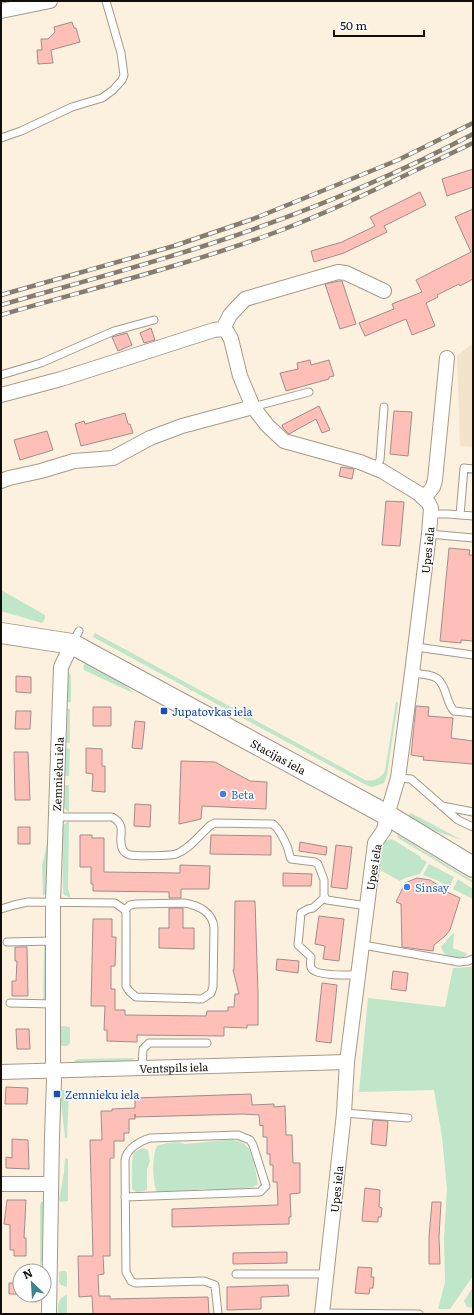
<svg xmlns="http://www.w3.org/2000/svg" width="474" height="1315" font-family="Literata,serif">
	<rect width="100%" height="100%" fill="#fcf1de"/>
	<path fill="#f3e3ca" d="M473 343V447L460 446 457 356Z"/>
	<path fill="#bfe6c9" d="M1 590 45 615V619L42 623 1 611Z
		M95 633 365 780C373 782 380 779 385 771L396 702H398L387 775 384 783 373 787 368 786 93 637Z
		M85 663 119 680 135 694 84 670 83 667Z
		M68 670 71 676V702H65Z
		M65 709H70V743H65L63 741Z
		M66 748 70 749 69 776H66L64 775V749Z
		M65 785H69V812C60 807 63 797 63 787Z
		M411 813 462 840 435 831 407 816Z
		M69 821 68 889 71 898 64 895 63 893 62 826Z
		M398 835 473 881V883L398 838 397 836Z
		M392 839 421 857V859L427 862 420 874 405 878 400 881 380 870 383 845 385 841Z
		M47 844 49 845 48 892 43 896 42 866Z
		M429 864 454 877 449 888 439 881 423 875Z
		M458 879 473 889V899L453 889Z
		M454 932 453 948 468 954C458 962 445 959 441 947Z
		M44 945H47V1000H43Z
		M473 965V1276L450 1309H438L445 1282 444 1238 447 1189 442 1137 434 1090 359 1092 368 998 445 1007 453 968 470 967Z
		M61 1026 70 1027V1043L67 1046H61Z
		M136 1058 128 1062 76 1063 74 1061 78 1059Z
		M60 1090H67L69 1093 67 1138H65Z
		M227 1140C233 1140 238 1140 243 1143 254 1149 256 1174 258 1185L253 1187 219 1191 203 1189 162 1194 157 1192C152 1182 152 1155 157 1146 165 1143 177 1141 185 1144Z
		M143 1148 148 1150 150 1161 147 1169V1189L144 1191 136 1192 132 1189V1161L134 1152Z
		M65 1158 68 1159V1201L61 1202 59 1200 64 1172Z
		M45 1201 44 1255 40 1267V1205L41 1202Z
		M61 1271H65L67 1273V1287L61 1285 59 1282V1272Z
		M473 1287V1308L467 1307 464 1301Z
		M67 1295V1314H58C58 1305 57 1298 67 1295Z"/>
	<path fill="#febfb9" stroke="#a28c8a" d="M72 22 74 28H76L80 42 51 50 53 63 38 64 37 50H42L41 39H48L55 32 54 27Z
		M473 169V187L447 196 442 179Z
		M420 192 426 205 384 226 387 232 344 253 314 262 311 251 342 242 375 226 370 217Z
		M473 209V279L460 286 459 284 437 295 438 297 426 303 435 326 412 335 406 319 365 336 359 323 394 309 392 304 422 292 416 280 471 252 455 217Z
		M339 281H342L356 324 340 329 325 284Z
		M151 328 155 340 144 343 140 333Z
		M127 333 132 345 118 351 112 337Z
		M310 360 311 365 329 360 334 376 329 377V379L286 391 280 373 298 369 297 363Z
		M319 406 330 430 322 433 316 419 289 434 283 428 282 425Z
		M394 411 412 412 408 456 390 454Z
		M125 413 128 424H130L133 433 81 446 75 424 84 421 85 424Z
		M47 431 53 450 20 460 14 440Z
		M341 467 354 469 352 479 339 476Z
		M386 501 404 502 400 546 382 545Z
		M449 548 470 550 469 555H473V641L461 640V643L440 641Z
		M16 676 31 677V693L16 692Z
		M416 706 429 707 428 716 453 718 451 738 473 741V764L423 760 424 757 411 755Z
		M93 707H111V726H93Z
		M16 711H31L30 729H15Z
		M135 721 145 722 142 749 132 748Z
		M86 748 102 749V766H105V792L92 791 93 774 86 773Z
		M14 752H28L30 800H15Z
		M181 761 215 762 250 781 267 782 266 809 202 806 201 819 179 824Z
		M135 804 151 805 150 827 134 826Z
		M18 827H30V844H18Z
		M80 835H92V838H104V872L180 873V865L210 866 209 889H181V898H169V892L93 891V884H91V867H80Z
		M211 835 271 836V855L210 854Z
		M300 842 327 847 326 855 299 851Z
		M336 845 352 847 347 889 331 887Z
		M283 873 312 874 311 886H283Z
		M417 878 430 880 441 887 447 892 460 898 450 930 445 936 434 945 433 951 402 947 401 904 396 902 405 883Z
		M235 901H255L258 993V1025H247V1028L224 1027V1036L137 1035V1042L107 1041V1030H104L105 1006H91L93 919H112V937H116L115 966H111V989H115V1010H125V1015L206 1016 207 1011H228V1007H234L235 994H239L233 970H234Z
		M169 908H183V928H194V949L159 948V928H169Z
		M319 916 344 919 339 961 323 959 325 946 315 944Z
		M15 947H27L28 996H12V981H16L17 961H15Z
		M277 959 299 961 298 973 276 970Z
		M393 971 408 973 406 991 391 989Z
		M322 983 337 985 331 1043 316 1041Z
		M16 1029H29L30 1049H17Z
		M6 1087 28 1088 27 1104H5Z
		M251 1094 252 1105 274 1104V1107L285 1106 286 1135H292L293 1163H300V1193L290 1194 291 1217H289V1224L172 1227V1209L278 1205 277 1182H273V1165H270V1154H267V1137H263V1125L260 1126 259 1115 243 1114 135 1117V1114V1119H129V1133H124V1141H114V1158H110V1256H103L104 1274 98 1275 99 1296H110V1299L208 1297 209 1314H93L92 1296 79 1297 78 1256H93L90 1140H102L101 1111H112V1109L135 1108V1098Z
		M373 1120 388 1121 386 1146 371 1144Z
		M12 1139 28 1140 29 1169 6 1168V1157L12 1158Z
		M365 1188 380 1190 379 1207 382 1208 381 1217H378V1222L362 1221Z
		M7 1200H26L24 1238H26V1256H14V1250H10V1225L4 1224Z
		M432 1202H441L439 1237 440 1264H429V1237Z
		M287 1252V1263L233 1264V1253Z
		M358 1267 372 1268 371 1277H374L373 1288H370L369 1294 355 1293Z
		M9 1283H20V1294H9Z
		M288 1285 289 1296 261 1297V1309L227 1310V1287Z"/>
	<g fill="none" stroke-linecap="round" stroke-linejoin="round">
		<g stroke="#a59a89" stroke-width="9">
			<path id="service" d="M1 138 21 131 72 107 102 98 113 90 122 80 124 75 121 53 106 1
				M1 375 41 363 114 331 154 320
				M253 407 309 392
				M375 468 380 460 384 407
				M431 514H448L473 516
				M460 515 464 468 473 469
				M429 534 473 538
				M72 643 79 631
				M416 647 473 655
				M412 673C435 676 440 674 447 697 449 702 450 707 454 711L473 713
				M398 778 411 779 458 820 473 827
				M442 806 473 812
				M56 817H112C129 826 116 838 123 850 124 852 127 854 130 855 135 856 171 856 176 854 190 849 200 834 211 825L215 823 273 824C279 829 284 839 287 846 289 851 289 855 291 859L315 862 318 864 324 880V896L327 900 367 906
				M325 897 313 908 308 909 301 913 298 945 311 957C311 961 309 966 312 969 317 976 349 975 358 975
				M1 909 14 905 28 902 115 903 125 910 126 913V986L129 991 136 997 202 999 211 993 213 987 214 928C213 912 198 905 184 903L136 904 130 905 125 910
				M7 942 53 941
				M363 945 459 962 468 961 473 959
				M10 1003 53 1004
				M142 1068 143 1049 149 1043H207
				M344 1113 408 1118
				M125 1197 260 1192 266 1186 253 1145 250 1140 238 1135 150 1138C140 1141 126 1149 125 1160L126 1272 131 1281 135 1283 204 1281 215 1285 218 1314
				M236 1274H326
				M322 1313 419 1314"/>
		</g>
		<g stroke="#a59a89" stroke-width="16">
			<g id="minor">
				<path d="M1 11 50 1"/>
				<path d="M223 329 230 315 245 299 338 272 346 273 384 291"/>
				<path d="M1 395 61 379 214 330 223 329 227 332 231 339 240 376 253 407 267 425 284 441 360 462 382 471 418 493 428 502 431 508 429 534 412 673 398 778 387 815 384 830 375 843 347 1062 344 1113 322 1314"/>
				<path d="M1 481 9 478 41 471 74 461 113 458 150 438 182 426 253 407"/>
				<path d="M424 498 433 487 435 480 447 358"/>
				<path id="s1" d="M1 1072 347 1062"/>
				<path d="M1 1184H51"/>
				<path id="s2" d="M49 1314 52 1136 54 1081 53 1071V902L61 667 72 644"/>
			</g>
		</g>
		<g stroke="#a59a89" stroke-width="22">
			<g id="secondary">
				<path id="s3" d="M1 633 72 644 387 815 473 867"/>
			</g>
		</g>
		<use href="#service" stroke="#fff" stroke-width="7"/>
		<use href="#minor" stroke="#fff" stroke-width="14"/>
		<use href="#secondary" stroke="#fff" stroke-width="20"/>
		<g stroke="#857d71" stroke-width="4.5">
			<path id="rail" d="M1 295 174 246 253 219 398 160 473 123
				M1 305C74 284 147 265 219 241 306 212 392 177 473 134
				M1 315C87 290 175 268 260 238 333 212 403 176 473 143"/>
		</g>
		<use href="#rail" stroke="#fff" stroke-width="3" stroke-dasharray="9" stroke-linecap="butt"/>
	</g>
	<g fill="#1a4fb4" stroke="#fff" stroke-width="1.5">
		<rect x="160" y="707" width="8" height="8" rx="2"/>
		<rect x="53" y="1090" width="8" height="8" rx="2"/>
	</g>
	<g fill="#3f7fe0" stroke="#fff" stroke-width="1.5">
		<circle cx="223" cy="794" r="4"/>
		<circle cx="407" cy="887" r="4"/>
	</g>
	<g text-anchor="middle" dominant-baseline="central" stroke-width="3" stroke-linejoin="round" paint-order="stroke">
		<g font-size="11" fill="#120e08" stroke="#fff">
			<text transform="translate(427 550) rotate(-84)">Upes iela</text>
			<text stroke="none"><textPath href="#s3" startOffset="307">Stacijas iela</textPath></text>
			<text stroke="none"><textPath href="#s2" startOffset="540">Zemnieku iela</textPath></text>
			<text transform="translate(373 867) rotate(-81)">Upes iela</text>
			<text stroke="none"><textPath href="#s1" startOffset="173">Ventspils iela</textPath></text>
			<text transform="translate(336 1189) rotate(-84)">Upes iela</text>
		</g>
		<g font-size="11" fill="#164399" stroke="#fff" text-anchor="start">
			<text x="172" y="711">Jupatovkas iela</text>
			<text x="65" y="1094">Zemnieku iela</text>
		</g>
		<g font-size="11" fill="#366cbe" stroke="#fff" text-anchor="start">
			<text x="231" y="794">Beta</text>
			<text x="415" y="887">Sinsay</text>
		</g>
	</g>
	<rect width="474" height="1315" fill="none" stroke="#120e08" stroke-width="4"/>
	<g transform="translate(32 1283) rotate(335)"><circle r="19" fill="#ffffff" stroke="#a09f9c"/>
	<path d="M0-3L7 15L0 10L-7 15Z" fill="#3e8390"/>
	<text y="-6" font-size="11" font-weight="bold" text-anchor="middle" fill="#120e08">N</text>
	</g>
	<path d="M334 30v6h90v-6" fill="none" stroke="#120e08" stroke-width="2"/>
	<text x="340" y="30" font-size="12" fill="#120e08" stroke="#ffffff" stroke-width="3" paint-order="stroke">50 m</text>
</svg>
